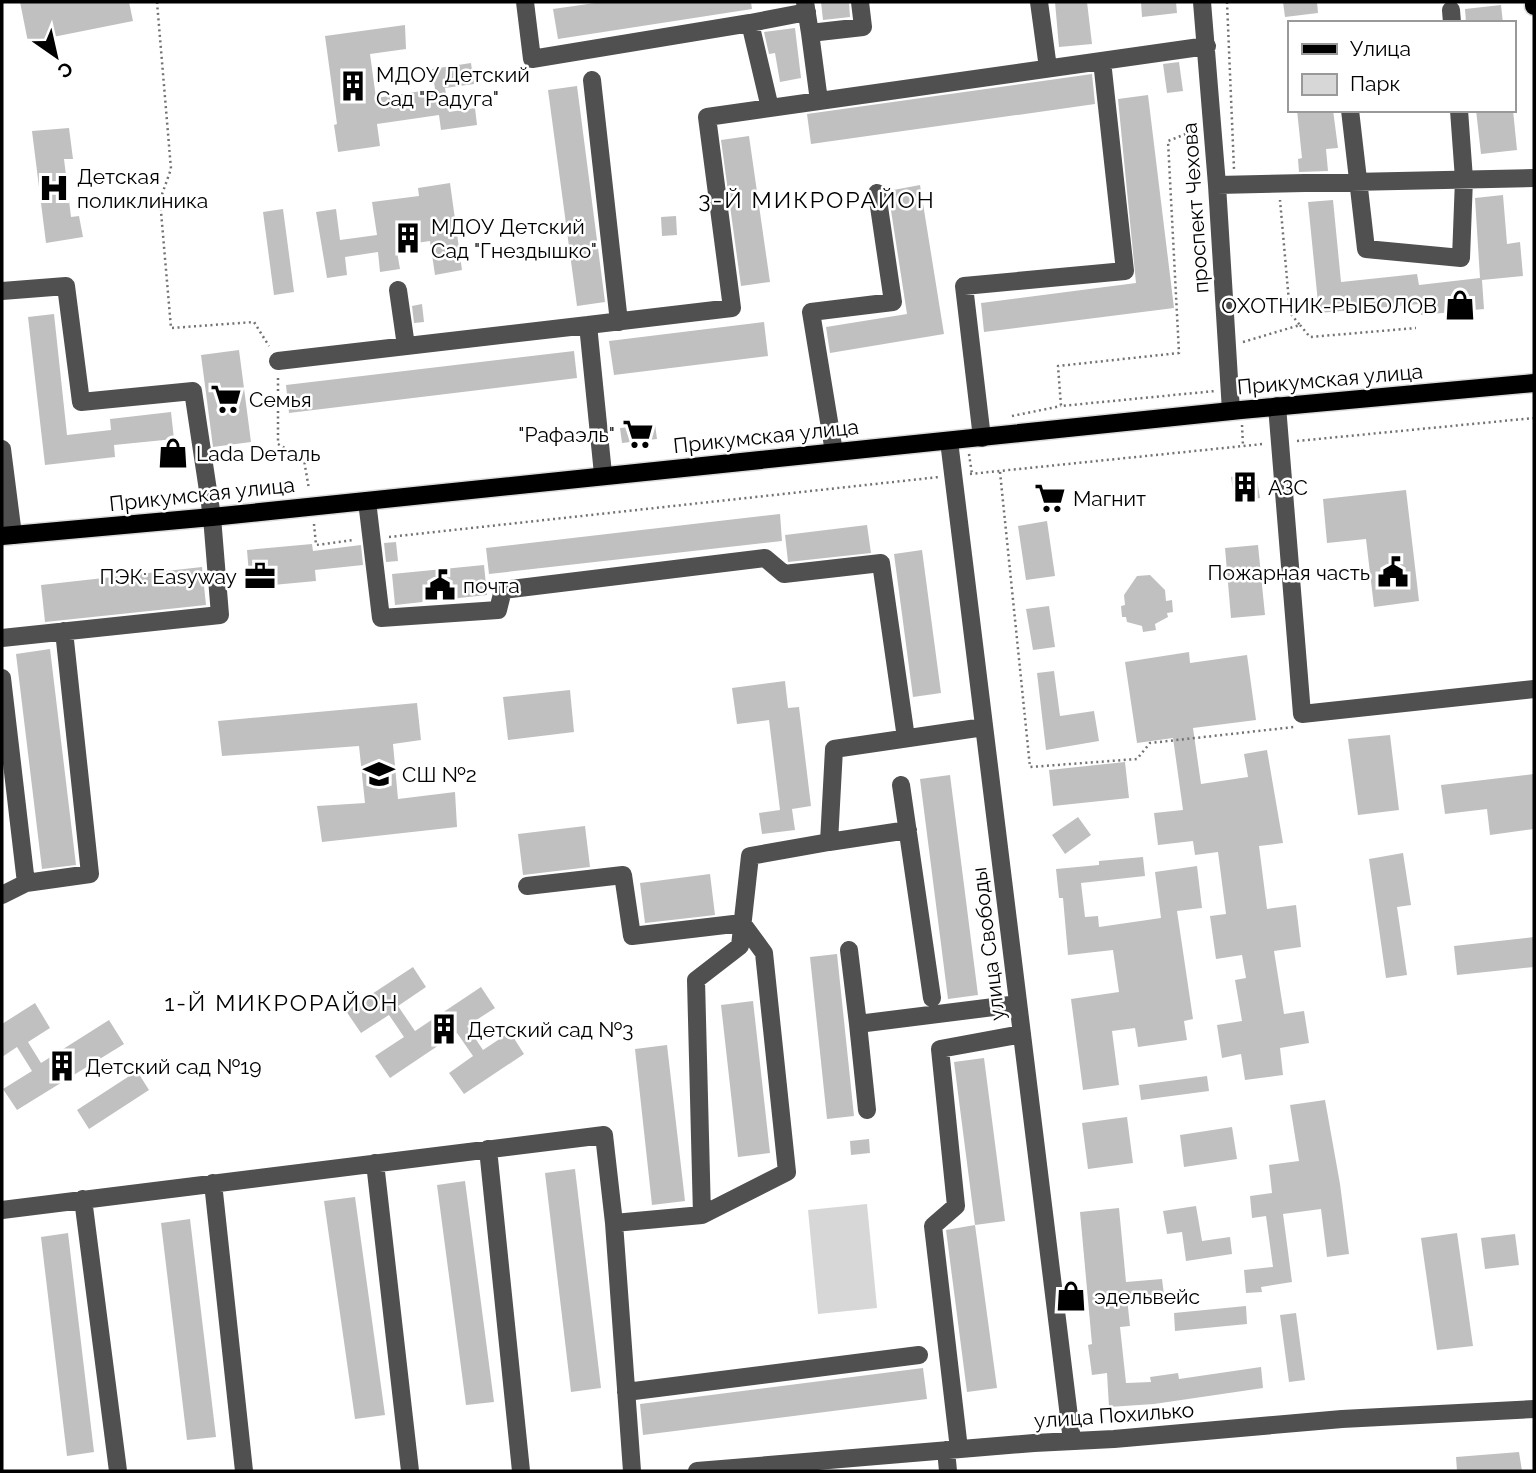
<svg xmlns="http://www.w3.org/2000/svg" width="1536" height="1473" font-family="Raleway,sans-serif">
	<rect width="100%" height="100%" fill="#fff"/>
	<path fill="#d7d7d7" d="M867 1204 877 1308 818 1314 808 1210Z"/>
	<path fill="#c0c0c0" d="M20 2H129L133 21 28 42Z
		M602 2H751L752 9 558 39 553 9Z
		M821 2H849L850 17 823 20Z
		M1055 2H1087L1092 44 1059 47Z
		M1141 2H1176L1177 13 1142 17Z
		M1283 2H1317L1318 13 1285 17Z
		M1501 5 1503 23H1466L1465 9Z
		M405 25 406 49 370 54 376 98 435 89 432 69 471 63 474 84 445 88 449 112 475 108 477 125 441 130 439 115 377 124 380 146 338 152 334 125 337 124 325 36Z
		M795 28 801 78 780 82 775 53 769 54 764 32Z
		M1179 62 1183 91 1167 93 1163 64Z
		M1092 74 1095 104 811 144 807 114Z
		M577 86 605 302 577 306 548 90Z
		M1148 95 1174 308 984 332 981 303 1136 283 1118 99Z
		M1297 110H1333L1338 148 1326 149 1328 171 1299 172 1298 159 1302 158Z
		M1476 110H1513L1517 150 1481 154Z
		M69 128 73 159H64L71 217 79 216 83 237 46 243 32 131Z
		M749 136 770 282 741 286 721 140Z
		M450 183 462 270 435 275 430 241 396 246 400 269 380 272 378 252 345 257 347 275 327 278 316 212 336 209 340 240 377 235 372 202 419 196 418 188Z
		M920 185 944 334 830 353 826 327 907 314 888 191Z
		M1503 195 1507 244 1520 242 1523 276 1482 280 1484 309 1421 315 1420 304 1319 313 1308 202 1333 200 1341 282 1417 274 1419 285 1480 278 1475 198Z
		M283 209 294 292 274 295 263 212Z
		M676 216 677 235 662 236 661 217Z
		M422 304 424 322 414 323 412 306Z
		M54 314 67 435 111 430 110 419 171 412 174 439 114 445 115 457 45 465 28 317Z
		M764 322 768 356 614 375 609 341Z
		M239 350 251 442 213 447 201 355Z
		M574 351 577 378 289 413 286 385Z
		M655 424 657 439 622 443 620 428Z
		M1256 473 1260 498 1235 502 1231 477Z
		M1406 490 1419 601 1374 607 1366 539 1327 543 1323 499Z
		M780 514 782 541 489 574 486 548Z
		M1047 521 1055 576 1026 580 1018 526Z
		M867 525 871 553 788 562 785 535Z
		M396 542 398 561 386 562 384 543Z
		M312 544 313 551 361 545 363 565 315 570 316 581 250 587 247 550Z
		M1258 545 1265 615 1231 618 1225 548Z
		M922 550 941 693 913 697 894 554Z
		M484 565 487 595 395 605 392 574Z
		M202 567 206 605 45 622 41 585Z
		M1150 575 1165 590 1166 601 1172 600 1173 612 1167 613 1168 617 1155 624 1156 630 1143 632 1142 626 1127 622 1126 617H1122L1121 606 1125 605 1124 595 1137 576Z
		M1049 606 1055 647 1033 650 1026 609Z
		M50 649 76 865 42 869 16 654Z
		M1189 652 1190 663 1247 655 1256 720 1193 728 1201 784 1248 777 1244 754 1267 750 1283 843 1259 846 1267 909 1296 905 1301 947 1274 951 1284 1014 1304 1011 1309 1043 1280 1048 1283 1075 1245 1080 1241 1054 1222 1058 1217 1025 1242 1021 1235 980 1246 978 1242 955 1216 959 1210 916 1226 914 1218 852 1195 855 1193 841 1158 845 1154 813 1183 810 1173 738 1137 743 1125 662Z
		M1054 671 1060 716 1094 711 1099 741 1046 750 1037 673Z
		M785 681 788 708 799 707 811 806 792 809 795 830 762 834 759 813 780 810 769 720 737 724 732 688Z
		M570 690 574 732 508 740 503 697Z
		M417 703 421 740 393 744 398 799 455 792 457 827 322 842 317 806 365 803 359 746 222 756 218 721Z
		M1390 735 1399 810 1358 815 1348 739Z
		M1125 762 1129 798 1053 806 1049 770Z
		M1534 774V829L1490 835 1487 809 1445 814 1441 785Z
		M950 775 978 995 948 999 920 779Z
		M1078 817 1091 835 1065 854 1052 835Z
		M585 826 590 867 523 875 518 834Z
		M1403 853 1411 905 1397 907 1407 975 1386 978 1369 859Z
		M1143 857 1145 876 1081 883 1085 917 1098 916 1099 927 1161 918 1155 872 1197 866 1202 908 1177 911 1193 1019 1184 1021 1187 1040 1138 1047 1135 1028 1112 1031 1119 1085 1083 1090 1071 999 1119 992 1113 950 1068 955 1063 898H1059L1056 869 1099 865V861Z
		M710 874 715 915 645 923 640 883Z
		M1534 937V967L1457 975 1454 946Z
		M837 954 854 1116 827 1119 810 957Z
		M413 967 426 987 398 1006 415 1031 481 987 495 1008 467 1026 483 1050 510 1032 524 1054 464 1094 449 1073 473 1056 457 1033 390 1078 375 1056 404 1037 389 1015 361 1033 346 1011Z
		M753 1001 770 1153 738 1157 721 1005Z
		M35 1003 50 1028 28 1042 41 1063 109 1020 124 1044 17 1110 3 1089 32 1071 17 1047 2 1057V1024Z
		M667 1045 685 1201 652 1205 635 1049Z
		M984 1058 1005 1221 975 1225 954 1062Z
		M137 1071 149 1090 89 1129 77 1110Z
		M1207 1076 1209 1091 1141 1100 1139 1085Z
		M1325 1100 1340 1184 1349 1254 1327 1257 1321 1209 1283 1214 1292 1282 1261 1287 1262 1292 1246 1293 1244 1270 1273 1267 1266 1216 1252 1218 1250 1196 1272 1193 1269 1165 1299 1161 1290 1105Z
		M1127 1117 1133 1163 1088 1169 1082 1123Z
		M1232 1127 1237 1159 1184 1167 1180 1135Z
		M869 1139 870 1153 851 1155 850 1141Z
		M575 1169 601 1388 571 1392 545 1173Z
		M465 1181 494 1402 466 1405 437 1185Z
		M355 1197 385 1415 355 1419 324 1201Z
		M1196 1206 1202 1241 1230 1237 1232 1254 1186 1261 1182 1232 1167 1234 1163 1211Z
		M1119 1208 1126 1282 1162 1279 1164 1295 1127 1298 1130 1326 1120 1327 1126 1383 1151 1382 1150 1377 1178 1373 1179 1379 1261 1367 1263 1388 1154 1404 1109 1407 1107 1373 1092 1375 1088 1345 1092 1344 1080 1212Z
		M190 1219 216 1437 187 1440 161 1223Z
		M975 1225 997 1388 967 1392 946 1230Z
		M68 1233 94 1452 67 1456 41 1237Z
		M1457 1233 1473 1346 1437 1350 1421 1238Z
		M1515 1234 1519 1265 1485 1269 1481 1238Z
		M1246 1306 1247 1324 1175 1331 1174 1313Z
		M1296 1313 1305 1380 1289 1382 1280 1315Z
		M923 1368 927 1399 643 1435 640 1404Z
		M1519 1452 1522 1471H1457L1456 1457Z"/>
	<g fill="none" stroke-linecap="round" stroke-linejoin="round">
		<g stroke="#dbdbdb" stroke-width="21">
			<path id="major" d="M1534 2V6
				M2 536 212 517 1241 410 1534 383"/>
		</g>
		<path stroke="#727272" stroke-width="2.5" stroke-dasharray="2 3.5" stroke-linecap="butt" d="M157 2 171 169 160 200 171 328 254 322 269 346
			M1227 2 1234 169
			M1196 130 1168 141 1179 353 1058 366 1061 406 1215 391
			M1300 325 1310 337 1416 328
			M1243 342 1300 325 1290 313 1280 200
			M278 378V444L304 460 309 489
			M1012 416 1061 406
			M1242 425 1243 446
			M1297 441 1534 418
			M969 454 972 474
			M1000 472 1030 767 1137 759 1150 743 1294 727
			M970 474 1263 444
			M314 524 316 545 354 540
			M389 537 939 477"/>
		<path stroke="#505050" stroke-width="18" d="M525 2 532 59 750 23
			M805 2 810 33 863 27 860 2
			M1039 2 1048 68
			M1202 2 1217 185 1231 411
			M1451 10 1452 23
			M810 33 819 101
			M592 80 619 322
			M770 108 750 23 807 12
			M1350 110 1366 249 1461 258 1464 179 1459 110
			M1217 185 1534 178
			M398 290 406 346
			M2 291 66 286 81 402 193 391 212 517 220 615 2 638
			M588 325 732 308 707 117 1207 46
			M278 361 588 325 603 474
			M1277 406 1302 714 1534 689
			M982 438 964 286 1125 271 1102 61
			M949 441 1072 1441
			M2 449 13 535
			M834 452 811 312 893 302 877 193
			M367 501 381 618 498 610 503 590 765 558 784 574 881 563 906 738
			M2 678 26 883 2 895
			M901 785 932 998
			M829 842 908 830
			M26 883 90 874 64 631
			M527 886 623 875 632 936 742 923 764 953 787 1172 702 1215
			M849 950 858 1024
			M867 1110 858 1024 1018 1004
			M488 1149 521 1471
			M375 1163 410 1471
			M213 1183 244 1471
			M83 1199 118 1471
			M2 1210 604 1135 614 1223
			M626 1392 919 1355
			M959 1449 933 1226 956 1206 940 1049 1022 1034
			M946 1450 948 1471
			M632 1471 614 1223 702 1215 696 980 740 946 750 856 829 842 834 749 984 727
			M697 1471 1034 1443 1114 1439 1342 1419 1534 1409"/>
		<use href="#major" stroke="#000" stroke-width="18"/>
	</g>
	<defs>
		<g id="building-bare" transform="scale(2.415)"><path d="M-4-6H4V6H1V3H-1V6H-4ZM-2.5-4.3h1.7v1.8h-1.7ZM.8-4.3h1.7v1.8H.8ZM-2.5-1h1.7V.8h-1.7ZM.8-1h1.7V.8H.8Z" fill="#000" stroke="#fff" stroke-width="2.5" paint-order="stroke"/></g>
		<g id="hospital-bare" transform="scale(2.415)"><path d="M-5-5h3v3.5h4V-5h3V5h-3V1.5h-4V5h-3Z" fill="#000" stroke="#fff" stroke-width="2.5" paint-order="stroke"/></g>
		<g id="shop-bare" transform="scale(2.415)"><path d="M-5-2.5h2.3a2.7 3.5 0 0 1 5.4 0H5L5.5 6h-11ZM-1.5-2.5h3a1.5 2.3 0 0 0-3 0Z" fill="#000" stroke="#fff" stroke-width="2.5" paint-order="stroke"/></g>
		<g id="supermarket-bare" transform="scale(2.415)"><path d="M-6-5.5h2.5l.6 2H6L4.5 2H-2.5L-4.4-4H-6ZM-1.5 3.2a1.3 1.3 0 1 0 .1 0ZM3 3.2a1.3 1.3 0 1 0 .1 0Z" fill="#000" stroke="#fff" stroke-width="2.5" paint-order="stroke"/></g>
		<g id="civic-bare" transform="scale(2.415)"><path d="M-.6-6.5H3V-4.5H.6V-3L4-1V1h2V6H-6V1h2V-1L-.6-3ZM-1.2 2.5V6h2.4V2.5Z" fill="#000" stroke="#fff" stroke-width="2.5" paint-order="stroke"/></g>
		<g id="office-bare" transform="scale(2.415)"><path d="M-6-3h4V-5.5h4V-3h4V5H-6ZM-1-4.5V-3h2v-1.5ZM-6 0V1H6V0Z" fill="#000" stroke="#fff" stroke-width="2.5" paint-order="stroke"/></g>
		<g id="school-bare" transform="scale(2.415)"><path d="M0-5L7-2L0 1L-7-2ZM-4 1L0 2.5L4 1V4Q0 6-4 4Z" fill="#000" stroke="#fff" stroke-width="2.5" paint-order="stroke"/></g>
	</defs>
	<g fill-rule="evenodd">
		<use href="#building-bare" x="353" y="86"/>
		<use href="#hospital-bare" x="54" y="188"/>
		<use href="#building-bare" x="408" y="238"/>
		<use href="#shop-bare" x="1460" y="305"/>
		<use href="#supermarket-bare" x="226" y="399"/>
		<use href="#supermarket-bare" x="638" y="434"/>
		<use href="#shop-bare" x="173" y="453"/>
		<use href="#building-bare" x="1245" y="487"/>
		<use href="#supermarket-bare" x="1050" y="498"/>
		<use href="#civic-bare" x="1393" y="572"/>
		<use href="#office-bare" x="260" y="576"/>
		<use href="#civic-bare" x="440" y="585"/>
		<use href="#school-bare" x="379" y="774"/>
		<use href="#building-bare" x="444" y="1029"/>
		<use href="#building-bare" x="62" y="1066"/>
		<use href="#shop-bare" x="1071" y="1296"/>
	</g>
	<g text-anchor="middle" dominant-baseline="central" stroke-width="5" stroke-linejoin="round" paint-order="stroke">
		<g font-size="21" fill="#000" stroke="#fff" text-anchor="start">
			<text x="376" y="74">МДОУ Детский<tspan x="376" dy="24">Сад "Радуга"</tspan></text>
			<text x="77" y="176">Детская<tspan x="77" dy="24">поликлиника</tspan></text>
			<text x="431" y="226">МДОУ Детский<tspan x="431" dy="24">Сад "Гнездышко"</tspan></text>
			<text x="1437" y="305" text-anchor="end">ОХОТНИК-РЫБОЛОВ</text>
			<text x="249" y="399">Семья</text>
			<text x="615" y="434" text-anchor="end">"Рафаэль"</text>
			<text x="196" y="453">Lada Dеталь</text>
			<text x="1268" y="487">АЗС</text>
			<text x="1073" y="498">Магнит</text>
			<text x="1370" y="572" text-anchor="end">Пожарная часть</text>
			<text x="237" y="576" text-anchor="end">ПЭК: Easyway</text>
			<text x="463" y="585">почта</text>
			<text x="402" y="774">СШ №2</text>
			<text x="467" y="1029">Детский сад №3</text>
			<text x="85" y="1066">Детский сад №19</text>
			<text x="1094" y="1296">эдельвейс</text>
		</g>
		<g font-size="21" fill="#000" stroke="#fff">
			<text transform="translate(1195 208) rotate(-94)">проспект Чехова</text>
			<text transform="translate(1330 379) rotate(-5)">Прикумская улица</text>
			<text transform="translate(766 436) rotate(-6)">Прикумская улица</text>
			<text transform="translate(202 494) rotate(-6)">Прикумская улица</text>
			<text transform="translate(988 944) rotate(-97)">улица Свободы</text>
			<text transform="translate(1114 1415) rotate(-4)">улица Похилько</text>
		</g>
		<g font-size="23" letter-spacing="2" fill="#000" stroke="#fff">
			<text x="817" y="199">3-Й МИКРОРАЙОН</text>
			<text x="282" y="1002">1-Й МИКРОРАЙОН</text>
		</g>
	</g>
	<rect width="1536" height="1473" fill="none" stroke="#000000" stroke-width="7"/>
	<rect x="1288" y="21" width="228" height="91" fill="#ffffff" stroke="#999999" stroke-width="2"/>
	<rect x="1302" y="44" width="35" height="10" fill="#000000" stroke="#999999" stroke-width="2"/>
	<text x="1350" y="56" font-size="21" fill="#000000">Улица</text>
	<rect x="1302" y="74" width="35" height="21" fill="#d7d7d7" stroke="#999999" stroke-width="2"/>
	<text x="1350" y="91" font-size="21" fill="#000000">Парк</text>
	<g transform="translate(56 56) rotate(146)" stroke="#ffffff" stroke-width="5" paint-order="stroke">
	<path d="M0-5L12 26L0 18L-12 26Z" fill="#000000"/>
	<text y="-10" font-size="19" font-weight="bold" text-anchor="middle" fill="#000000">С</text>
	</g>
</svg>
